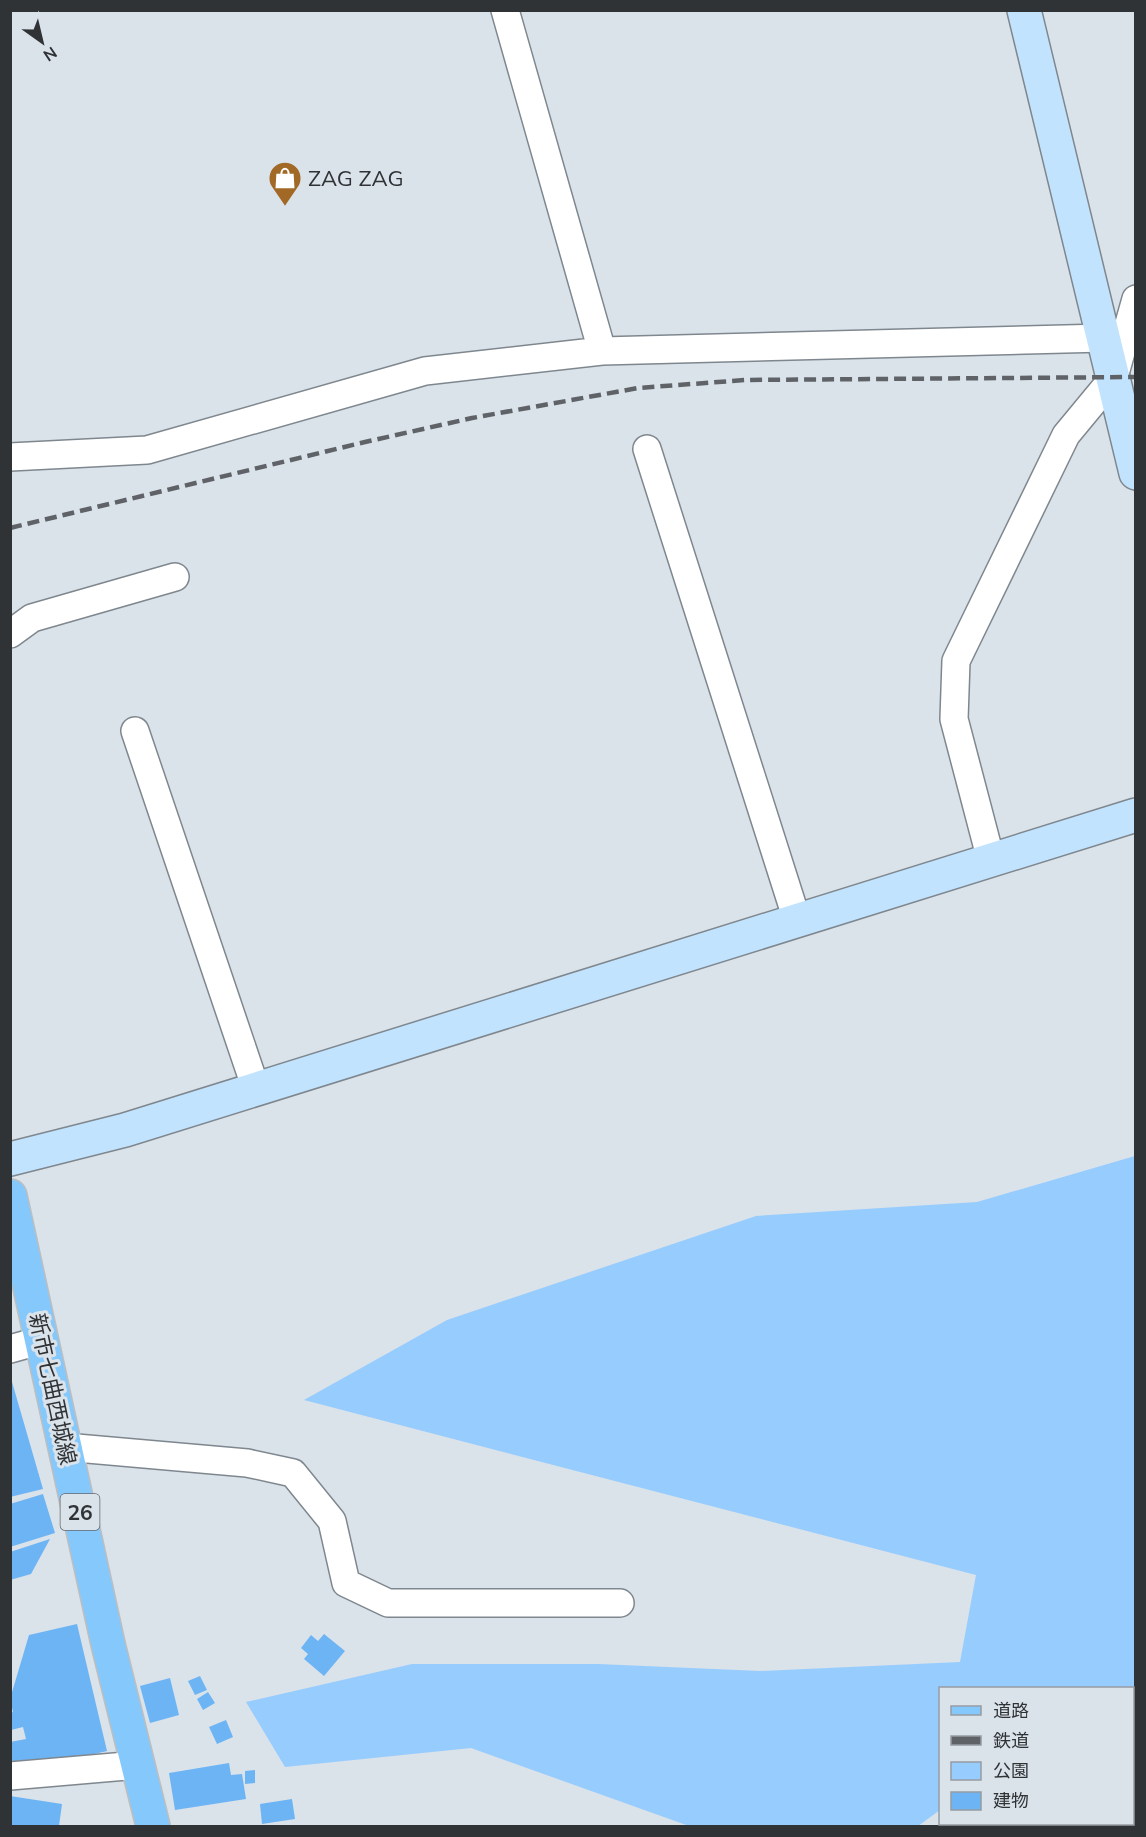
<svg xmlns="http://www.w3.org/2000/svg" width="1146" height="1837" font-family="Mulish,'Noto Sans JP',sans-serif">
	<rect width="100%" height="100%" fill="#dae2ea"/>
	<path fill="#96ccfe" d="M1135 1156V1826H977L976 1824H1132V1688H940V1810L918 1826H689L471 1748 285 1767 246 1702 412 1664H598L760 1671 960 1662 976 1575 304 1400 447 1320 756 1216 977 1202Z"/>
	<path fill="#6db4f4" d="M10 1375 43 1489 10 1497Z
		M43 1494 55 1533 10 1547V1504Z
		M50 1539 31 1574 10 1580V1552Z
		M77 1624 107 1751 40 1767 38 1760 13 1761 10 1759V1742L26 1739 23 1727 11 1730 10 1713 13 1712 10 1699 29 1635Z
		M324 1634 345 1651 324 1676 304 1659 308 1654 301 1648 311 1635 318 1641Z
		M200 1676 207 1690 195 1695 188 1681Z
		M170 1678 179 1715 150 1723 140 1686Z
		M208 1692 215 1703 203 1710 197 1699Z
		M226 1720 233 1737 217 1744 209 1727Z
		M229 1763 231 1775 242 1774 246 1799 175 1810 169 1773Z
		M255 1770V1783L245 1784V1771Z
		M10 1796 62 1804 59 1826H10Z
		M292 1799 295 1819 262 1824 260 1804Z"/>
	<g fill="none" stroke-linecap="round" stroke-linejoin="round">
		<g stroke="#7f878e" stroke-width="30">
			<path id="street" d="M505 10 602 351
				M647 449 797 920
				M10 457 147 450 425 371 602 351 1104 338
				M10 634 32 618 175 577
				M135 731 256 1089
				M991 860 954 719 956 661 1066 435 1114 377 1136 299
				M10 1349 42 1340
				M65 1447 247 1463 293 1473 332 1521 346 1583 388 1603H620
				M10 1776 138 1765"/>
		</g>
		<g stroke="#7f878e" stroke-width="36">
			<path id="secondary" d="M1024 10 1136 473
				M10 1159 125 1130 1136 815"/>
		</g>
		<g stroke="#bdbebf" stroke-width="36">
			<path id="primary" d="M10 1196 108 1644 153 1826"/>
		</g>
		<use href="#street" stroke="#fff" stroke-width="27"/>
		<use href="#secondary" stroke="#c2e3fe" stroke-width="33"/>
		<use href="#primary" stroke="#85c8fc" stroke-width="33"/>
		<path stroke="#5f6368" stroke-width="4.5" stroke-dasharray="12 6" stroke-linecap="butt" d="M10 528 365 442 472 418 638 388 745 380 1136 377"/>
	</g>
	<defs>
		<g id="shop-pin" transform="scale(1.725)"><path d="M0 17L-7.5 6A9.5 9.5 0 1 1 7.5 6Z" fill="#a16925" stroke="#dae2ea"/><path d="M-5-2.5h2.3a2.7 3.5 0 0 1 5.4 0H5L5.5 6h-11ZM-1.5-2.5h3a1.5 2.3 0 0 0-3 0Z" fill="#fff"/></g>
	</defs>
	<g fill-rule="evenodd">
		<use href="#shop-pin" x="285" y="178"/>
	</g>
	<g text-anchor="middle" dominant-baseline="central" stroke-width="6" stroke-linejoin="round" paint-order="stroke">
		<rect fill="#dae2ea" stroke="#63686c" stroke-width="1.5" x="60.5" y="1494" width="39" height="36" rx="4.5"/>
		<g font-size="21" font-weight="bold" fill="#303336">
			<text x="80" y="1512">26</text>
		</g>
		<g font-size="22" fill="#303336" stroke="#dae2ea" text-anchor="start">
			<text x="308" y="178">ZAG ZAG</text>
		</g>
		<g font-size="22" fill="#303336" stroke="#dae2ea">
			<text transform="translate(53 1389) rotate(78)">新市七曲西城線</text>
		</g>
	</g>
	<rect width="1146" height="1837" fill="none" stroke="#303336" stroke-width="24"/>
	<rect x="939" y="1687" width="195" height="138" fill="#dae2ea" stroke="#969ca2" stroke-width="1.5"/>
	<rect x="951" y="1706" width="30" height="9" fill="#85c8fc" stroke="#969ca2" stroke-width="1.5"/>
	<text x="993" y="1717" font-size="18" fill="#303336">道路</text>
	<rect x="951" y="1736" width="30" height="9" fill="#5f6368" stroke="#969ca2" stroke-width="1.5"/>
	<text x="993" y="1747" font-size="18" fill="#303336">鉄道</text>
	<rect x="951" y="1762" width="30" height="18" fill="#96ccfe" stroke="#969ca2" stroke-width="1.5"/>
	<text x="993" y="1777" font-size="18" fill="#303336">公園</text>
	<rect x="951" y="1792" width="30" height="18" fill="#6db4f4" stroke="#969ca2" stroke-width="1.5"/>
	<text x="993" y="1807" font-size="18" fill="#303336">建物</text>
	<g transform="translate(42 42) rotate(146)" stroke="#dae2ea" stroke-width="4.5" paint-order="stroke">
	<path d="M0-4.5L10 22L0 15L-10 22Z" fill="#303336"/>
	<text y="-9" font-size="16" font-weight="bold" text-anchor="middle" fill="#303336">N</text>
	</g>
</svg>
